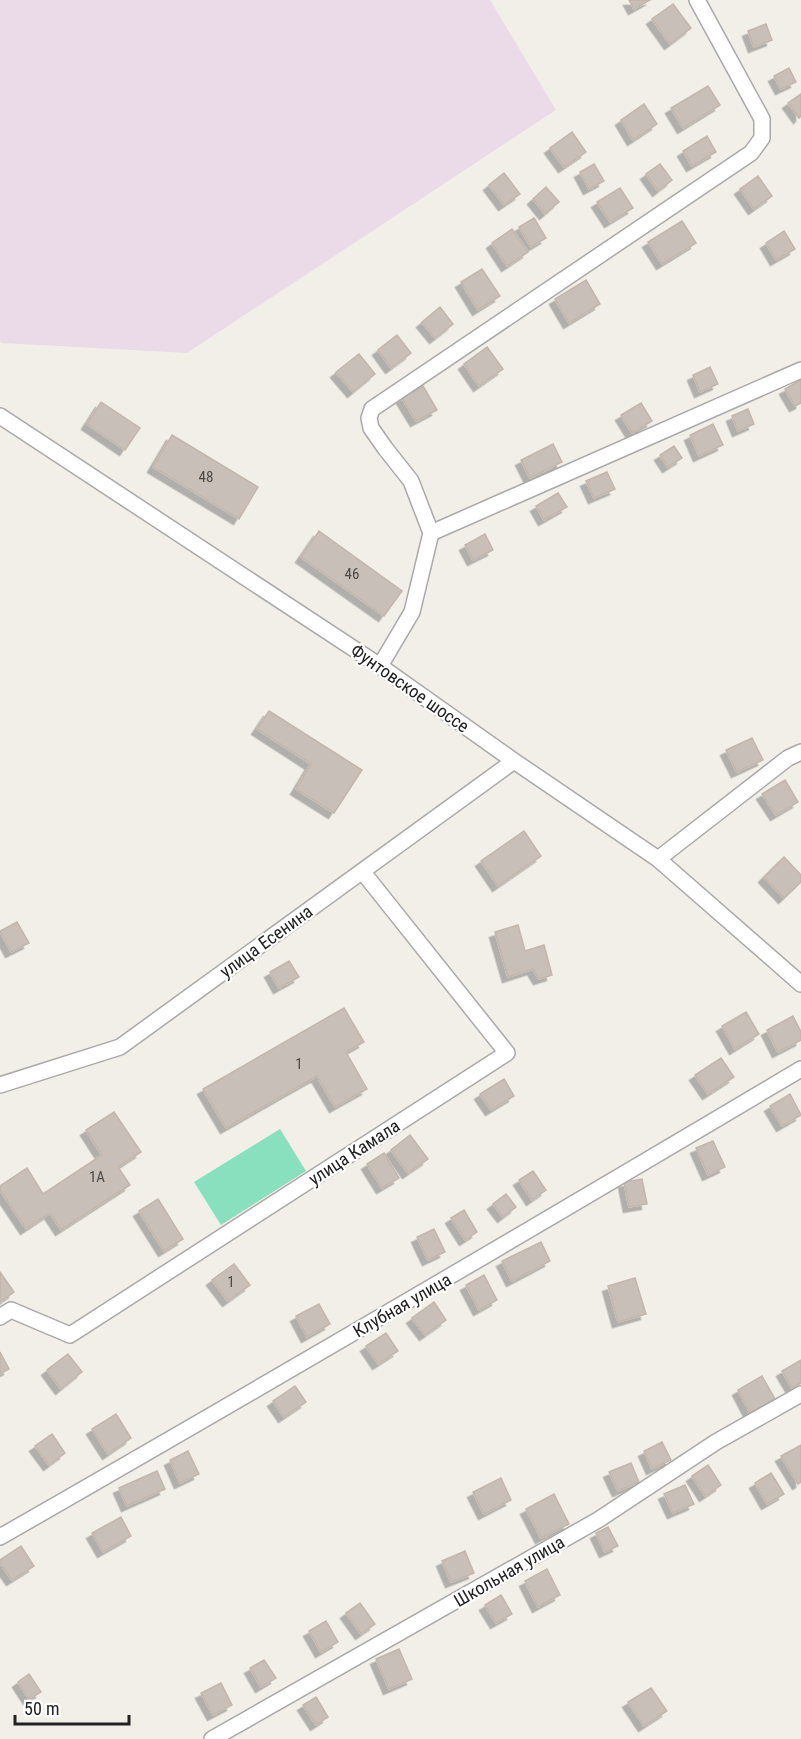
<svg xmlns="http://www.w3.org/2000/svg" width="801" height="1739" font-family="'Roboto Condensed',sans-serif">
	<defs>
		<filter id="shadow"><feDropShadow dx="-5.5" dy="5.5" stdDeviation="0" flood-color="#0004"/></filter>
	</defs>
	<rect width="100%" height="100%" fill="#f2efe9"/>
	<path fill="#ebdbe8" d="M0 0H490L556 110 187 353 2 343 0 341Z"/>
	<path fill="#88e0be" d="M280 1129 306 1171 221 1225 194 1182Z"/>
	<path fill="#c7bfb8" stroke="#c4b6ab" stroke-width="1.5" filter="url(#shadow)" d="M629 0H650L634 9Z
		M673 4 691 28 670 44 652 19Z
		M766 24 772 40 754 47 748 31Z
		M789 68 796 82 781 89 774 76Z
		M708 86 720 105 683 128 671 108Z
		M801 94V116L799 118 788 103Z
		M644 104 657 124 633 140 621 120Z
		M572 132 586 152 564 167 550 148Z
		M707 136 716 152 692 166 683 151Z
		M594 164 604 181 589 189 580 172Z
		M660 164 672 180 658 191 646 174Z
		M504 173 520 194 504 205 489 185Z
		M758 176 772 196 754 209 740 189Z
		M546 187 559 202 545 214 533 199Z
		M620 188 633 208 610 222 597 202Z
		M534 218 546 238 531 247 519 227Z
		M682 221 696 243 662 264 648 242Z
		M512 229 528 252 507 266 492 243Z
		M784 231 795 249 776 260 766 243Z
		M482 269 500 296 478 310 461 282Z
		M586 280 600 304 569 323 555 299Z
		M440 307 453 324 435 338 422 322Z
		M397 335 411 353 391 368 378 350Z
		M487 347 503 369 479 386 464 364Z
		M359 354 375 374 353 392 336 372Z
		M710 367 718 384 700 392 693 375Z
		M801 380V403L795 406 785 389Z
		M423 386 437 410 416 421 402 398Z
		M101 402 140 428 125 450 87 424Z
		M641 403 652 421 632 433 621 415Z
		M748 409 754 424 738 431 732 416Z
		M713 424 723 445 699 456 690 435Z
		M172 435 258 487 239 519 153 467Z
		M553 444 562 462 530 478 521 460Z
		M674 446 682 458 668 467 660 455Z
		M607 472 615 489 594 498 586 481Z
		M558 493 567 507 544 520 536 506Z
		M319 531 402 591 384 616 301 557Z
		M485 534 493 550 473 560 465 545Z
		M269 711 362 770 334 813 296 789 311 764 257 729Z
		M752 738 763 760 737 772 726 750Z
		M785 780 798 802 776 815 762 794Z
		M524 831 541 856 498 886 481 861Z
		M784 857 801 875V882L784 898 764 877Z
		M17 922 29 943 11 952 0 931Z
		M518 925 525 951 544 945 552 975 539 979 533 969 508 977 495 932Z
		M289 961 299 977 279 988 270 972Z
		M344 1008 364 1042 346 1052 367 1089 335 1107 317 1076 226 1128 203 1089Z
		M746 1012 759 1034 735 1049 722 1026Z
		M793 1016 801 1032V1040L778 1052 767 1030Z
		M721 1058 734 1077 708 1094 695 1075Z
		M504 1079 514 1096 491 1110 480 1094Z
		M790 1094 801 1115 782 1126 770 1106Z
		M114 1112 141 1152 118 1167 130 1185 61 1230 50 1213 26 1229 0 1190V1186L27 1168 43 1194 102 1155 86 1130Z
		M410 1135 428 1159 408 1173 391 1150Z
		M713 1141 725 1167 708 1175 696 1148Z
		M384 1153 399 1178 382 1188 367 1164Z
		M533 1171 546 1190 532 1200 519 1180Z
		M642 1179 647 1204 629 1207 624 1182Z
		M506 1194 516 1207 503 1217 493 1204Z
		M158 1199 183 1239 164 1251 139 1211Z
		M464 1210 477 1232 465 1240 451 1218Z
		M434 1229 445 1252 428 1260 417 1237Z
		M541 1242 550 1261 512 1281 502 1261Z
		M234 1264 250 1285 228 1301 212 1280Z
		M0 1272 14 1292 0 1302Z
		M484 1275 497 1300 479 1310 466 1285Z
		M635 1278 646 1314 618 1322 608 1286Z
		M434 1302 446 1320 425 1335 412 1318Z
		M319 1304 330 1324 307 1337 296 1316Z
		M386 1333 398 1351 378 1364 366 1346Z
		M0 1352 9 1369 0 1374Z
		M68 1354 82 1372 61 1389 47 1370Z
		M801 1360V1383L792 1388 782 1371Z
		M762 1376 775 1399 750 1413 738 1390Z
		M295 1386 306 1402 284 1417 273 1401Z
		M116 1414 131 1438 108 1454 92 1429Z
		M52 1434 65 1453 49 1465 35 1446Z
		M662 1442 671 1460 652 1469 644 1451Z
		M801 1445V1482L798 1484 781 1456Z
		M188 1451 199 1474 180 1483 170 1460Z
		M631 1463 639 1482 618 1491 609 1472Z
		M708 1465 721 1485 705 1496 692 1476Z
		M157 1471 165 1489 127 1506 119 1488Z
		M771 1473 784 1494 767 1504 755 1483Z
		M501 1478 511 1500 484 1514 473 1492Z
		M685 1485 694 1504 673 1513 664 1494Z
		M554 1494 569 1524 541 1538 526 1509Z
		M121 1517 131 1536 103 1552 92 1533Z
		M608 1527 618 1546 605 1552 596 1533Z
		M21 1546 34 1566 12 1580 0 1563V1560Z
		M465 1551 474 1573 451 1582 442 1561Z
		M547 1569 560 1595 538 1607 525 1581Z
		M501 1595 512 1614 496 1623 485 1605Z
		M360 1603 375 1624 361 1634 346 1613Z
		M326 1621 338 1642 321 1652 309 1631Z
		M399 1649 412 1679 389 1689 376 1659Z
		M264 1660 276 1678 261 1687 250 1668Z
		M29 1674 41 1692 29 1699 18 1682Z
		M221 1683 232 1705 213 1715 201 1693Z
		M651 1688 667 1711 644 1726 628 1702Z
		M316 1697 328 1717 316 1725 303 1705Z"/>
	<g fill="none" stroke-linecap="round" stroke-linejoin="round">
		<g stroke="#a9a9a9" stroke-width="18">
			<path id="minor" d="M0 416 380 666 514 761 658 859 801 984
				M431 533 411 481 385 448 371 428 369 418 372 409 751 153 762 138V119L697 0
				M380 666 412 612 431 533 801 370
				M658 859 788 758 801 752
				M0 1085 120 1047 514 761
				M0 1317 11 1310 70 1335 507 1053 362 871
				M0 1537C269 1383 535 1227 801 1069
				M212 1739 598 1520 716 1442 801 1394"/>
		</g>
		<use href="#minor" stroke="#fff" stroke-width="15"/>
	</g>
	<g text-anchor="middle" dominant-baseline="central" stroke-width="4.5" stroke-linejoin="round" paint-order="stroke">
		<g font-size="15" fill="#4b4948">
			<text x="206" y="477">48</text>
			<text x="352" y="574">46</text>
			<text x="299" y="1064">1</text>
			<text x="97" y="1177">1А</text>
			<text x="231" y="1282">1</text>
		</g>
		<g font-size="18" fill="#222" stroke="#fff">
			<text transform="translate(410 688) rotate(35)">Фунтовское шоссе</text>
			<text transform="translate(266 941) rotate(-36)">улица Есенина</text>
			<text transform="translate(354 1152) rotate(-33)">улица Камала</text>
			<text transform="translate(402 1305) rotate(-30)">Клубная улица</text>
			<text transform="translate(509 1571) rotate(-30)">Школьная улица</text>
		</g>
	</g>
	<path d="M15 1715v9h114v-9" fill="none" stroke="#222222" stroke-width="3"/>
	<text x="24" y="1715" font-size="18" fill="#222222" stroke="#ffffff" stroke-width="4.5" paint-order="stroke">50 m</text>
</svg>
